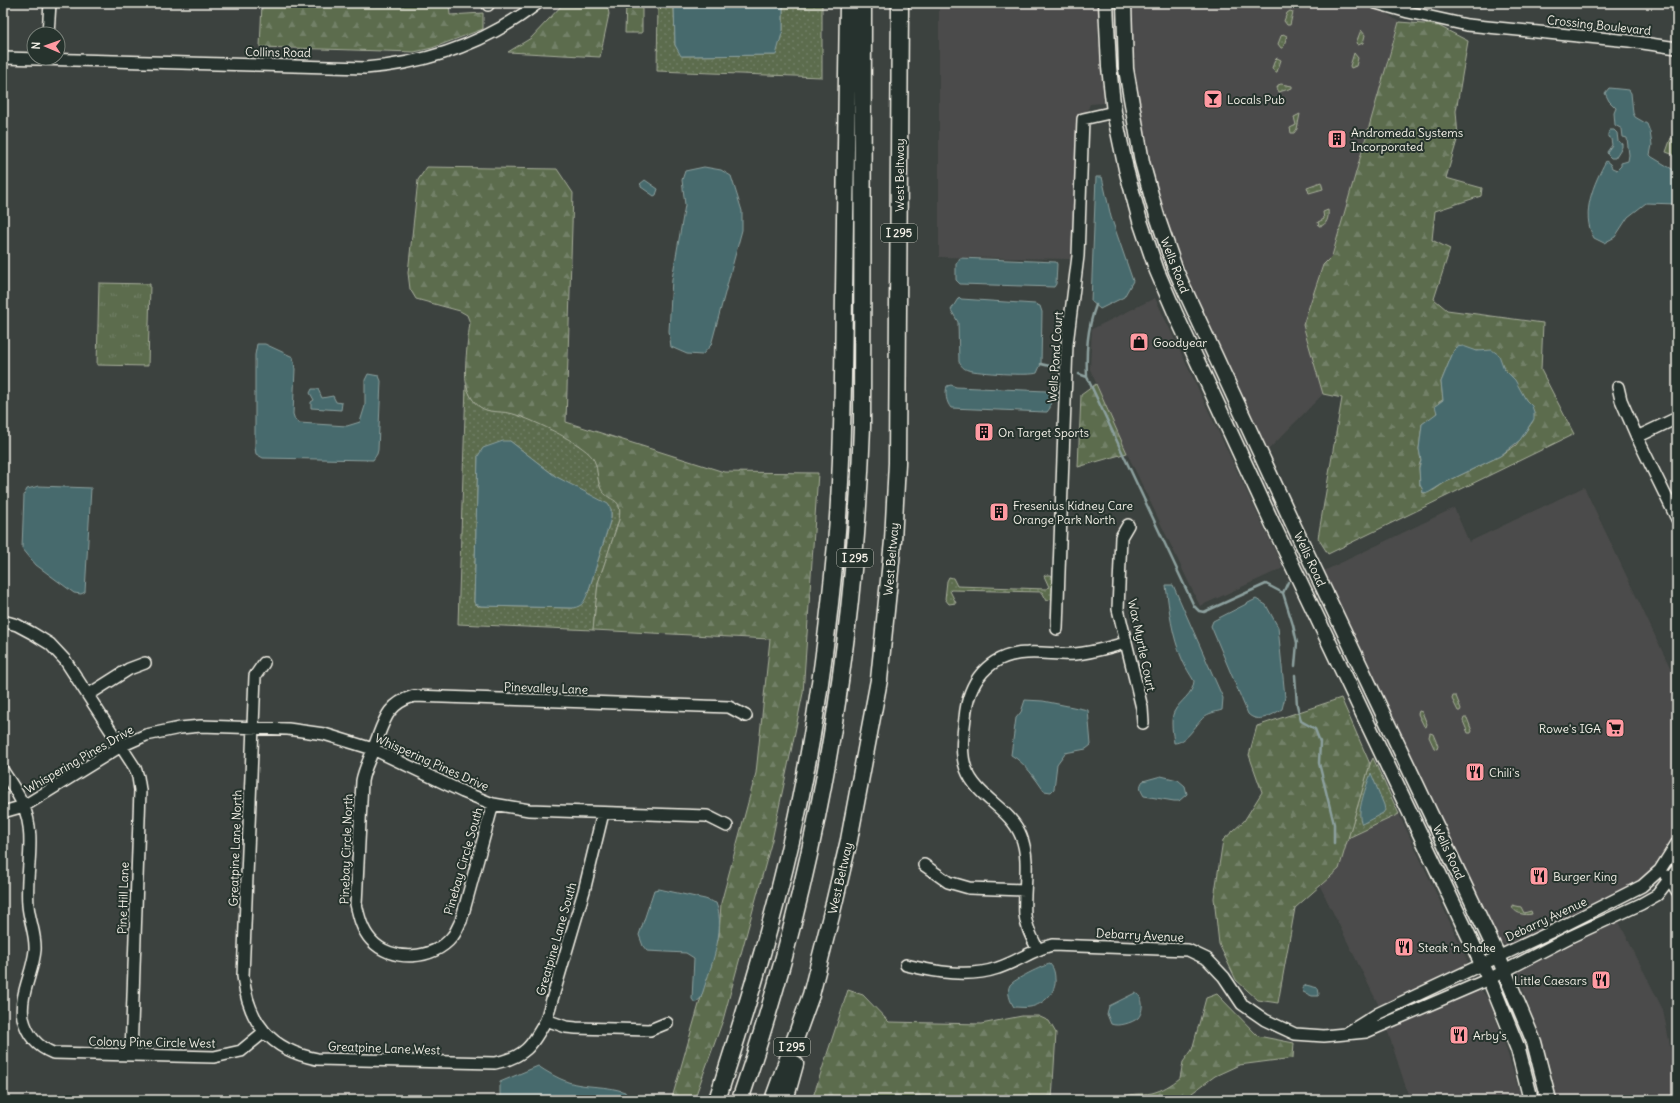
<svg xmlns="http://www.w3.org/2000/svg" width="1680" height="1103" font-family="Delius,sans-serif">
	<defs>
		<pattern id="grass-dots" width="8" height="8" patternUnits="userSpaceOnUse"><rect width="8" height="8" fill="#5b6c4e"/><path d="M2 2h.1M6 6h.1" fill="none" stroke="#738168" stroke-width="1.8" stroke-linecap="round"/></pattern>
		<pattern id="forest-firs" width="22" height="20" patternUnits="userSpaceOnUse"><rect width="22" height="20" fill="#5b6c4e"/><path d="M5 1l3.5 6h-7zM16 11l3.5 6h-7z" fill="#738168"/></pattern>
		<pattern id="park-tufts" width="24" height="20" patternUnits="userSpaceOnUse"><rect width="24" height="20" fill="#5b6c4e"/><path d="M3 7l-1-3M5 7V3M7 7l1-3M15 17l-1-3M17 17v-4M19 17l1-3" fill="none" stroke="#738168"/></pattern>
	</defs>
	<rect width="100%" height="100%" fill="#3c423f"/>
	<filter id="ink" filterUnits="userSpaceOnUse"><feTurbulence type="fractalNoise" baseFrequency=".025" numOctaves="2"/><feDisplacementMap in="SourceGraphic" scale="8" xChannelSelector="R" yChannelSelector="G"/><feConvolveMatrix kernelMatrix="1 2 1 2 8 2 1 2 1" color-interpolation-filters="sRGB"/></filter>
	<g filter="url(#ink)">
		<path fill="#4c4c4b" d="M939 3H1099L1098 35 1104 103 1090 104 1077 136 1072 259 939 257Z
			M1132 3H1361L1381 10 1399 22 1332 256 1323 265 1303 325 1323 394 1268 450 1189 280 1168 224 1151 172 1138 103 1130 8Z
			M1398 3H1431L1430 11Z
			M1155 298 1283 568 1200 606 1127 453 1090 369 1092 329Z
			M1584 487 1677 682V835L1663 858 1635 886 1511 945H1505L1499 941 1324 571 1454 508 1469 542Z
			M1399 814 1468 961 1466 964 1453 974 1381 1010 1320 886 1339 869 1348 838Z
			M1618 920 1663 1010 1677 1081V1100H1558L1550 1067 1516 969Z
			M1476 991H1482L1490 1002 1506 1048 1522 1100H1410L1387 1029Z"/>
		<path fill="url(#grass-dots)" stroke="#a8ae9b" fill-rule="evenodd" d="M658 3H674L675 45 682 56 775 55 783 30V3H822V77L657 71Z
			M1290 11 1293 12 1290 25H1287L1284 21 1287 13Z
			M1361 30 1365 35 1363 43 1358 45 1356 43Z
			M1283 34 1287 36 1283 48H1281L1278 44 1281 36Z
			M1354 53 1358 58 1356 66 1351 68 1350 66Z
			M1277 58 1281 60 1277 72H1275L1272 68 1275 60Z
			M1281 84 1292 86V88L1279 92 1277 88 1278 85Z
			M1300 114 1297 129 1294 133H1291L1290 128 1296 125 1294 117Z
			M1321 182 1323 189 1309 193 1307 187Z
			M1328 210C1329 217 1327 226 1319 226L1318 222 1324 219 1323 212Z
			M466 385C469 393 472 401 479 406 489 414 500 410 511 413 532 419 578 439 592 456 599 465 596 479 601 488 610 503 623 495 619 520L598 583 593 630 458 624ZM510 441 555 476 611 509V518L588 593 573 608 481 606H478L474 602 478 456Z
			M1046 575H1051L1053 578V598L1047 601 1042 592 951 590 950 591 956 603 949 604 945 599 947 581 949 577 953 578 957 586 1046 589 1049 587 1044 576Z
			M1453 696H1456L1461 709 1460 711H1458L1452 699Z
			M1419 711 1422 712 1427 724 1426 727 1424 726 1418 714Z
			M1464 718H1467L1472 731 1471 733H1468L1463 721Z
			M1430 733 1433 734 1438 746 1437 749 1434 748 1429 737Z
			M1373 758 1399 814 1348 838 1370 764Z
			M1512 905 1521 907 1524 913 1531 911 1532 914C1524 916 1513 913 1512 905Z"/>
		<path fill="url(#forest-firs)" stroke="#a8ae9b" fill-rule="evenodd" d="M262 3H449L450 15 483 13V29L432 48 414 52 260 47Z
			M564 3H607L609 14 600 57 508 52 531 38Z
			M626 3H642V33H625Z
			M1399 22 1437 25 1468 41 1456 111 1458 137 1446 178 1482 188 1481 196 1435 211 1432 240 1450 249 1434 299 1447 310 1543 323 1541 370 1574 434 1328 554 1318 538 1342 398 1323 394 1303 325 1323 265 1332 256ZM1454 350 1479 351 1502 365 1526 400 1530 404 1533 421 1516 445 1500 456 1444 483 1434 490 1424 493 1422 492 1423 490 1420 485 1419 466 1421 460 1419 449 1422 424 1436 415 1439 402 1443 400 1441 382Z
			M427 167 557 169 573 193 566 422 724 472 818 473 803 693 793 742 772 840 723 1020 694 1100H669L672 1098 719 935 721 903 756 773 770 639 593 630 598 583 619 520C623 495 610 504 601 489 596 479 599 466 592 457 582 443 526 416 509 413 499 411 489 413 480 407 473 402 469 394 467 387 463 374 468 338 470 323L467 315 460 311 416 299 410 289 408 273 418 180Z
			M1096 384 1127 453 1078 467 1081 395Z
			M1341 698 1370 764 1339 869 1295 908 1278 1003 1258 1000 1236 980 1219 944 1214 898 1223 840 1244 821 1262 792 1249 755 1257 726Z
			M848 990 863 995 889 1022 981 1024 1022 1016H1038L1049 1021 1056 1033 1052 1100H812Z
			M1217 994 1258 1036 1294 1043 1293 1058 1239 1065 1215 1076 1192 1093 1191 1100H1119C1128 1092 1141 1095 1152 1093 1163 1090 1171 1085 1180 1078L1183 1062 1192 1050 1206 998Z"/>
		<path fill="url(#park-tufts)" stroke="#a8ae9b" d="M99 283 150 284 148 366 97 365Z"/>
		<path fill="#5b6c4e" stroke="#a8ae9b" d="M1671 138 1677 141V156L1666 152Z"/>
		<path fill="#476a6d" stroke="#8ca09e" d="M674 3H783V30L776 55 681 56 675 45Z
			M1609 88 1629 90 1631 93 1633 113 1635 117 1647 124 1650 132 1652 145 1650 155 1652 157 1677 172V204L1646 203 1628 217 1615 237 1604 243 1594 238C1580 214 1594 183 1606 161L1610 164 1612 168 1617 170 1621 166V163L1628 161 1629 155 1627 138 1623 137 1622 129 1615 125 1614 113 1616 108 1609 101 1605 93Z
			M1610 130H1614L1617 133 1618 141 1622 144V147L1615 158H1611L1608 155 1607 152 1612 145 1611 139 1608 137V134Z
			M704 167 721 170 731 176 742 211V230L711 345 702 355 687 354 671 347 669 331 672 279 685 205 682 180 685 171Z
			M1096 177H1102L1111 217 1133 281 1124 297 1100 309 1091 301Z
			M645 180 658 189 656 195 654 196 641 187V185L640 184Z
			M960 258 1056 262 1057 264 1056 284 1054 287 960 284 956 280V264Z
			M959 297 961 299 1035 304 1040 306 1042 312 1041 364 1037 373C1031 376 977 373 968 370 964 369 962 367 959 362L958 322 951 310Z
			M257 344H265L293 357 295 369 293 414 295 420 299 423 347 426 360 422 365 406V380L368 374 379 376 381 381 378 450 377 454 373 460 263 458 256 454 255 448V355Z
			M1463 346 1477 351 1492 350 1499 355 1504 369 1515 380 1526 400 1532 406 1534 412V419L1520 440 1500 456 1444 483 1428 493 1422 492 1423 490 1420 485 1419 468 1421 460 1419 449 1422 424 1437 413 1435 406 1443 400 1441 382 1454 350 1457 347Z
			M951 385 956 387 1046 391 1051 395 1050 408 1047 412H1045L951 408C946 402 945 393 947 386Z
			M312 389H318L322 398 333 396 336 402 342 403 341 410 311 408V402L314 400 310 393Z
			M503 441H510L555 476 608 504 611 509V518L588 593C584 602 583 606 573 608L481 606 475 604 474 602 478 456 483 448Z
			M39 486 91 488 85 592 81 594 74 593 36 565 22 548 24 495 27 489Z
			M1166 585H1173L1223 698 1222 710C1216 712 1208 713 1204 717 1195 725 1187 743 1174 743 1173 734 1170 720 1174 712 1180 700 1193 695 1194 681 1190 674 1185 667 1182 659 1172 636 1169 610 1166 585Z
			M1256 599 1266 605 1278 627 1285 697 1282 709C1272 715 1258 724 1248 714L1211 626 1213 621Z
			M1025 700 1043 701 1088 710 1091 745 1086 749 1065 753 1057 764 1054 789 1051 792 1044 791C1035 778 1025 763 1011 755L1016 718 1021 712Z
			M1371 773 1384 805 1385 810 1383 813 1362 824C1355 813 1367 785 1371 773Z
			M1161 776 1178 780 1185 786 1187 794 1179 801H1174L1144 796C1140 790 1139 786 1143 781Z
			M659 889 705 899 716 903C727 930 709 971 701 998L695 1003 692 999 694 958 686 953 647 951 643 946 639 935 654 890Z
			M1050 964C1054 968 1055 974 1055 979 1057 992 1043 1005 1030 1007 1025 1008 1019 1007 1014 1007 1011 1003 1006 991 1010 985 1013 980 1044 965 1050 964Z
			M1306 985 1318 988 1319 994 1318 996H1312L1303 992 1302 988Z
			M1135 993C1144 996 1144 1011 1138 1018 1132 1023 1118 1027 1111 1024L1107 1014 1109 1006Z
			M538 1066C547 1072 557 1078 568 1082 586 1088 606 1085 625 1092L627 1100H500V1082Z"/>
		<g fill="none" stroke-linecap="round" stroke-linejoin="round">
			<path stroke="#8ca09e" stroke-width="2.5" d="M1096 305C1087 329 1086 352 1087 377L1194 606 1199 611 1204 612 1266 584 1283 593 1288 582
				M1041 364 1058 368
				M1079 374 1087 377
				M1283 593 1293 625 1297 643 1295 666
				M1295 675 1297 705 1301 721 1315 729 1320 742 1319 763 1334 824V844"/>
			<g stroke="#f4f1e8" stroke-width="14">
				<path id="minor" d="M1376 3 1408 12 1467 25 1629 41 1677 48
					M488 5V3
					M48 34 50 3
					M3 58 365 68C429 63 487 43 538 3
					M1618 387 1621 400 1637 437 1677 519
					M1637 437 1677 418
					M1128 525 1121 537 1118 609 1142 708 1143 723
					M3 621 17 625 32 633 50 644 65 660 135 768 138 777 140 790 131 1055
					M1057 629 1067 344 1078 256 1083 119 1114 112
					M264 663 255 676 243 976C248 1022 270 1050 317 1059L495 1063C525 1057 532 1046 546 1020L584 891 603 813
					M88 695 129 669 145 663
					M3 771C10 782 18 793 23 805 37 835 25 873 28 905 29 920 36 934 35 950 33 973 19 995 23 1018 27 1035 38 1047 53 1053L214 1057 241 1051 264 1032
					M493 804 461 921C458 926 456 933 452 937 434 960 391 963 371 940 362 930 359 917 356 904L362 781C364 769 370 759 374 747 384 722 386 704 414 696L729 707 746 716
					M3 812 24 806 121 746 146 735 180 728 201 726 288 729 324 734 373 749 463 792 493 804 529 810 707 816 727 826
					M924 865 948 882 969 888 1025 890
					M1666 876 1670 879 1677 891
					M1037 948C1032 938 1026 927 1025 915 1023 889 1031 861 1021 836 1010 808 977 798 966 769 960 753 963 735 965 718 968 682 988 654 1027 653 1043 652 1059 655 1075 654 1092 653 1109 647 1126 643
					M906 965C935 972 969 978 998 968 1017 962 1032 950 1052 945L1188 950 1207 959 1224 977 1242 1004 1265 1020 1295 1034 1324 1036 1366 1032 1489 979 1570 937 1641 904 1657 895 1677 869
					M546 1020 566 1027 576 1028 650 1030 667 1023
					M1347 1033 1379 1013 1555 930 1642 886 1660 870 1677 843"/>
			</g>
			<g stroke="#f4f1e8" stroke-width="17">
				<path id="major" d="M1106 3 1109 67 1114 112 1126 169 1140 221 1157 271 1176 315 1275 529 1492 985 1518 1049 1531 1100
					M1124 3 1126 69 1142 162 1157 216 1176 271 1292 522 1498 956 1534 1042 1549 1100"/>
			</g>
			<g stroke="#f4f1e8" stroke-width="19">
				<path id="highway" d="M717 1100C745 1013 772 926 792 837 814 741 827 643 836 544 843 461 843 377 844 293 845 197 846 100 848 3
					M740 1100C816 880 854 659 862 427L863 3
					M773 1100 811 995 831 916 849 840 879 680 893 541 897 463 900 3
					M785 1100 795 1064"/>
			</g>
			<use href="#minor" stroke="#26332d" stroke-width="11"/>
			<use href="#major" stroke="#26332d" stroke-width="14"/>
			<use href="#highway" stroke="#26332d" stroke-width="16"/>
		</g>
	</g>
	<defs>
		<g id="bar-square" transform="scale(1)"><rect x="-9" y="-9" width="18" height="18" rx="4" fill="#ff9aa2" stroke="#26332d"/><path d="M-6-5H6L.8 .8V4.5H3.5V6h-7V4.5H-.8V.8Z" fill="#111"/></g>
		<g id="building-square" transform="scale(1)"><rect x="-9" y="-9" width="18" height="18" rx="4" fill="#ff9aa2" stroke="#26332d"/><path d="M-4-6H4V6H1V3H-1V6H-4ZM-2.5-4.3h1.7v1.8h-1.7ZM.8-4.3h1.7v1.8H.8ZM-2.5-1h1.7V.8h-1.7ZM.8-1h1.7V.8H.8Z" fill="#111"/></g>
		<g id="shop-square" transform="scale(1)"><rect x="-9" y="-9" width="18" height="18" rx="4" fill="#ff9aa2" stroke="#26332d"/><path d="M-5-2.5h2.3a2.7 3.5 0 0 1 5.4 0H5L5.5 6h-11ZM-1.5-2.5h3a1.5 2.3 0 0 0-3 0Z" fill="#111"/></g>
		<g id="supermarket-square" transform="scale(1)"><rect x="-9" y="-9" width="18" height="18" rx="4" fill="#ff9aa2" stroke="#26332d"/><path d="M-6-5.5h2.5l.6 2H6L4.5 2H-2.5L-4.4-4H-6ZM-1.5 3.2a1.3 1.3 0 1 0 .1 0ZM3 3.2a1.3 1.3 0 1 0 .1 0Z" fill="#111"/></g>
		<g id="restaurant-square" transform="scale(1)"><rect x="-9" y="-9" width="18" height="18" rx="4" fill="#ff9aa2" stroke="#26332d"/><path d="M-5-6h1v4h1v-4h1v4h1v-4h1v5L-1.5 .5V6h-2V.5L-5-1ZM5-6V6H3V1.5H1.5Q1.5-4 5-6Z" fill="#111"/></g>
	</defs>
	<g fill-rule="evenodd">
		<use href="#bar-square" x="1213" y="99"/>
		<use href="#building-square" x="1337" y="139"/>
		<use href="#shop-square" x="1139" y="342"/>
		<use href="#building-square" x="984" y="432"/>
		<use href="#building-square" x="999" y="512"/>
		<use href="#supermarket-square" x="1615" y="728"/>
		<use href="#restaurant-square" x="1475" y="772"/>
		<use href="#restaurant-square" x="1539" y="876"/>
		<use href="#restaurant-square" x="1404" y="947"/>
		<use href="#restaurant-square" x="1601" y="980"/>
		<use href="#restaurant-square" x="1459" y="1035"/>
	</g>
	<g text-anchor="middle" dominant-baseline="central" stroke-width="4" stroke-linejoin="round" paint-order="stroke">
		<g fill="#26332d" stroke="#b6b8b0" stroke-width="1">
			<rect x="881" y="224" width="36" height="18" rx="3"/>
			<rect x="837" y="549" width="36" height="18" rx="3"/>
			<rect x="774" y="1038" width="36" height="18" rx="3"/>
		</g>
		<g font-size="11" font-weight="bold" fill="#f4f1e8">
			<text x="899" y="233">I 295</text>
			<text x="855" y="558">I 295</text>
			<text x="792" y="1047">I 295</text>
		</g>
		<g font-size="12" fill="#f4f1e8" stroke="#26332d">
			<text transform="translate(1599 25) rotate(6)">Crossing Boulevard</text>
			<text transform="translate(278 52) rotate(1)">Collins Road</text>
			<text transform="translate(899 175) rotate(-90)">West Beltway</text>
			<text transform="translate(1175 265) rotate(69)">Wells Road</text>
			<text transform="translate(1055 357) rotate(-86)">Wells Pond Court</text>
			<text transform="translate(891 559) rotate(-85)">West Beltway</text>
			<text transform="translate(1310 559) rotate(65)">Wells Road</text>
			<text transform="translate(1142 645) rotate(78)">Wax Myrtle Court</text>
			<text transform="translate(546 688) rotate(2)">Pinevalley Lane</text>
			<text transform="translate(79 759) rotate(-30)">Whispering Pines Drive</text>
			<text transform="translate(432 762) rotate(24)">Whispering Pines Drive</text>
			<text transform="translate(235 848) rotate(-88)">Greatpine Lane North</text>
			<text transform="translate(346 849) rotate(-88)">Pinebay Circle North</text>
			<text transform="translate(1449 852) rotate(65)">Wells Road</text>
			<text transform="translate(463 861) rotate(-74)">Pinebay Circle South</text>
			<text transform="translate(840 878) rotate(-77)">West Beltway</text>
			<text transform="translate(123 898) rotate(-88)">Pine Hill Lane</text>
			<text transform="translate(1546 919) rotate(-25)">Debarry Avenue</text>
			<text transform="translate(1140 935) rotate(3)">Debarry Avenue</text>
			<text transform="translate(556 939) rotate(-74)">Greatpine Lane South</text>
			<text transform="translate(152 1042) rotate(1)">Colony Pine Circle West</text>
			<text transform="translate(384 1048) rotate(2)">Greatpine Lane West</text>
		</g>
		<g font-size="12" fill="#f4f1e8" stroke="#26332d" text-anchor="start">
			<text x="1227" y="99">Locals Pub</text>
			<text x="1351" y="132">Andromeda Systems<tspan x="1351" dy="14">Incorporated</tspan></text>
			<text x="1153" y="342">Goodyear</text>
			<text x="998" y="432">On Target Sports</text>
			<text x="1013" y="505">Fresenius Kidney Care<tspan x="1013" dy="14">Orange Park North</tspan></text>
			<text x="1601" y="728" text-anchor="end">Rowe's IGA</text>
			<text x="1489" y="772">Chili's</text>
			<text x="1553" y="876">Burger King</text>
			<text x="1418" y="947">Steak 'n Shake</text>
			<text x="1587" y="980" text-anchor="end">Little Caesars</text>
			<text x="1473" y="1035">Arby's</text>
		</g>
	</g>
	<rect width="1680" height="1103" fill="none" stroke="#26332d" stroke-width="16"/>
	<rect x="8" y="8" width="1664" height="1087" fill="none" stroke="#f4f1e8" stroke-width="1.5" filter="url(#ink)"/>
	<g transform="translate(46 46) rotate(272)"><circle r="19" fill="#26332d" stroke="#787f78"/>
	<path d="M0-3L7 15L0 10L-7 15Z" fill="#ff9aa2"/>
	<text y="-6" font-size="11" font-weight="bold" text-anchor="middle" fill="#f4f1e8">N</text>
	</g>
</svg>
